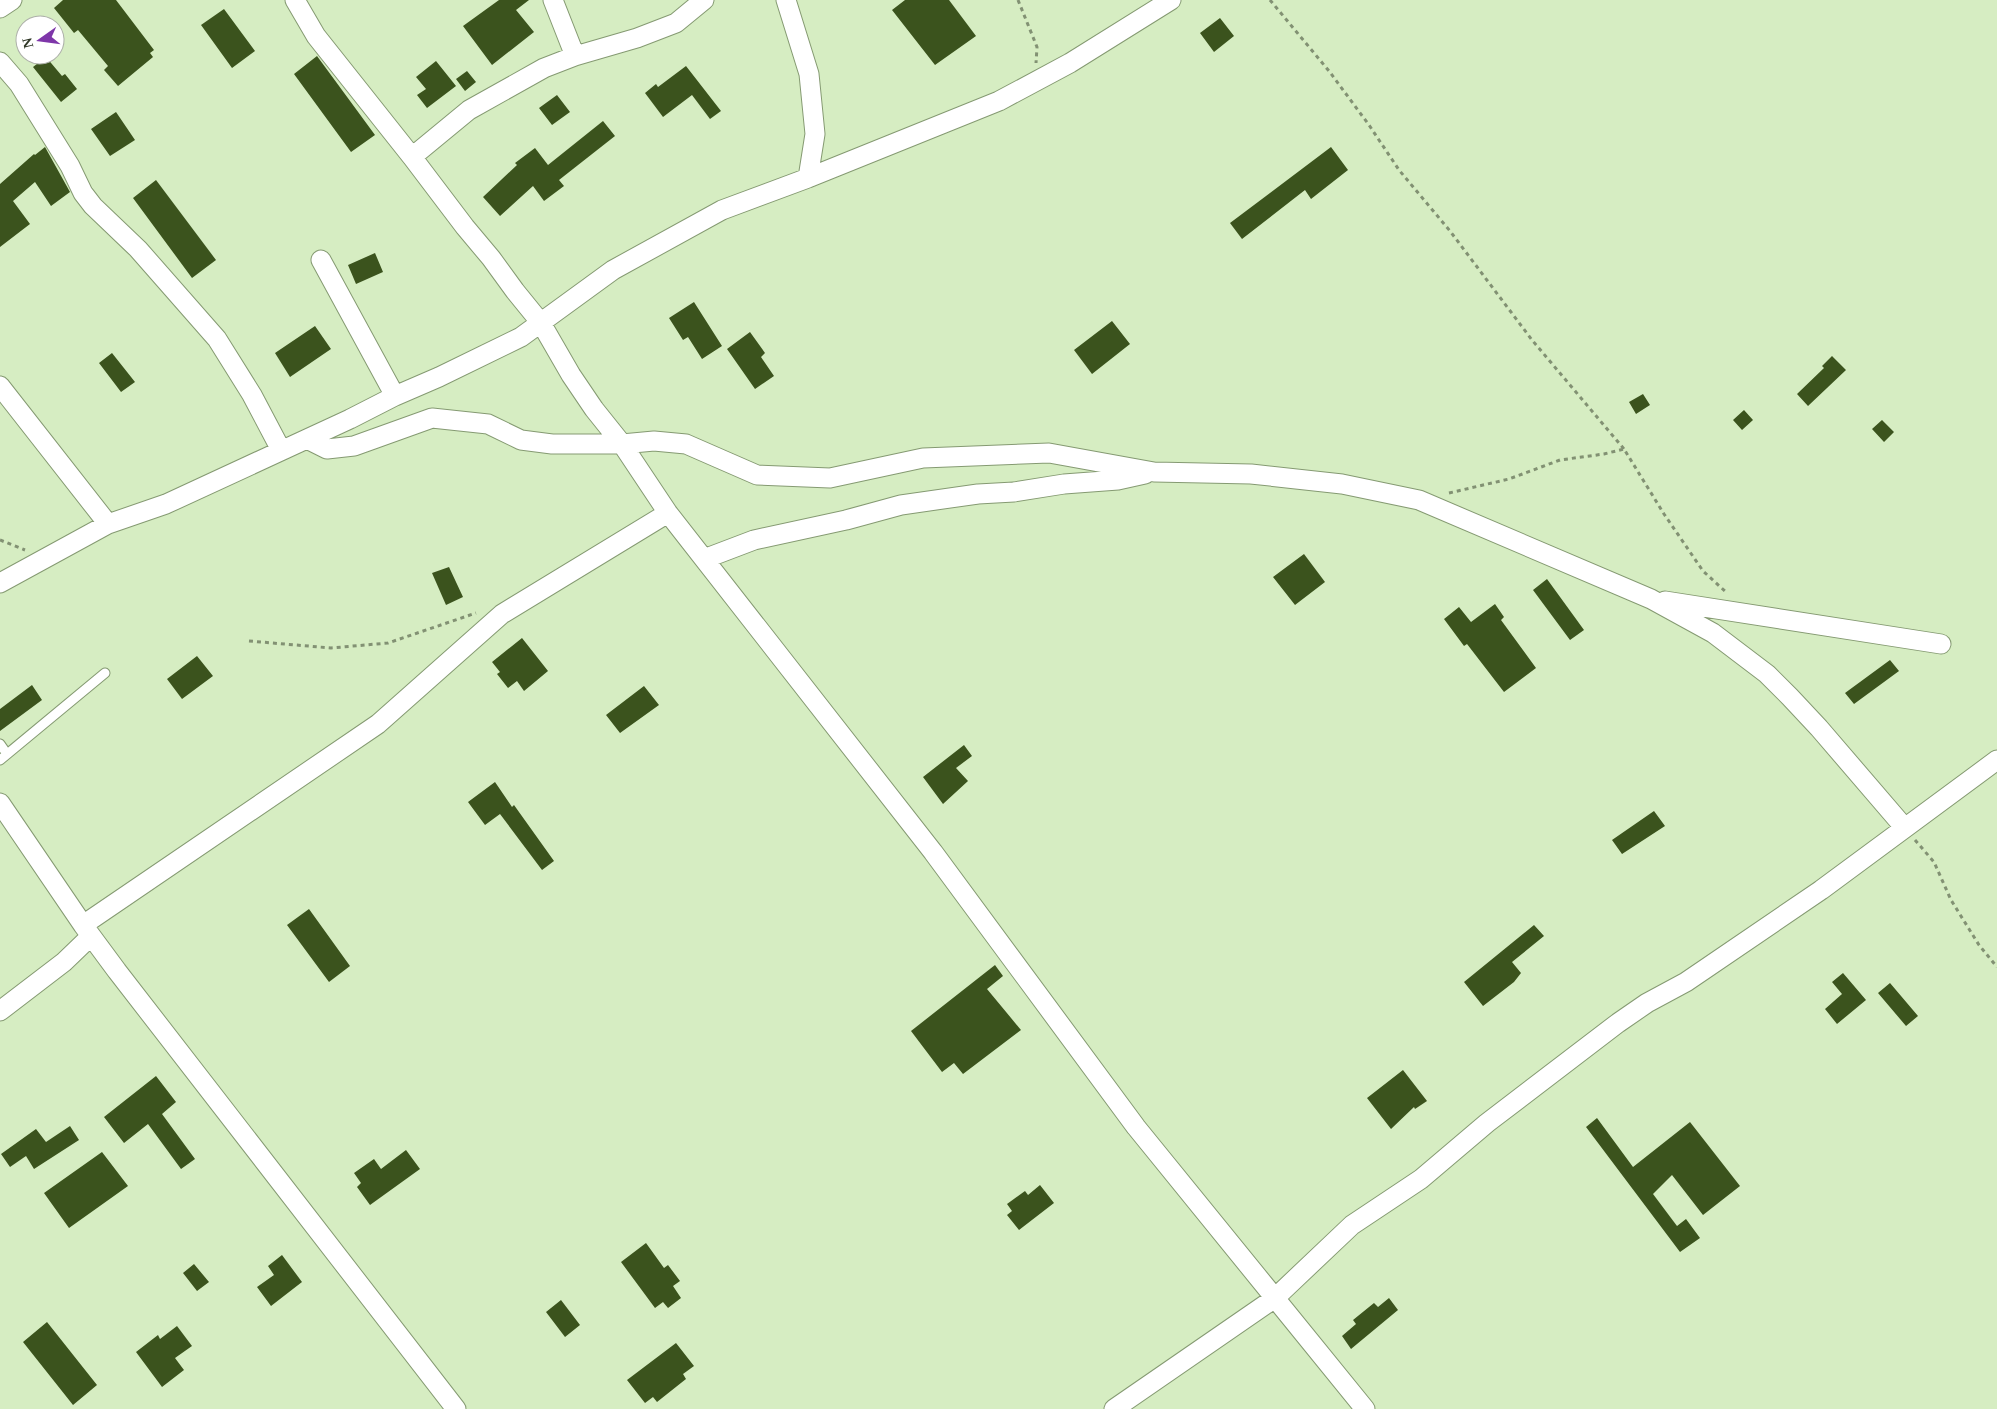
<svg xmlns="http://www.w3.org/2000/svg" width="1997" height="1409" font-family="'Times New Roman',serif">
	<rect width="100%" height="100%" fill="#d6edc2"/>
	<path fill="#3b531d" d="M63 0H116L154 50 150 53 153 57 118 86 104 70 108 66 78 30 74 33 54 8Z
		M499 0H529L516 10 534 32 492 65 463 26Z
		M905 0H949L976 36 935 65 892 10Z
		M224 9 255 51 232 68 201 25Z
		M1220 18 1234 36 1214 52 1200 33Z
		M317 56 375 135 351 152 294 74Z
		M46 57 62 76 65 74 77 89 61 102 33 67Z
		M436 61 456 86 427 108 417 95 426 89 416 77Z
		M686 66 721 111 710 119 692 95 663 117 645 93 656 84 658 87Z
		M467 71 476 82 465 91 456 79Z
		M557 95 570 112 552 125 539 108Z
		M116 112 135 140 110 156 91 129Z
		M603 121 615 136 559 180 564 186 544 201 533 186 500 216 483 197 517 165 515 163 535 148 548 165Z
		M45 147 70 192 51 206 35 182 13 201 30 224 0 247V184L34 154 35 155Z
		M1331 147 1348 170 1311 199 1305 190 1242 239 1230 223Z
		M156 180 216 260 192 278 133 198Z
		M375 253 383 272 356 284 348 265Z
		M694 302 722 346 702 359 688 337 683 340 669 318Z
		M1112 321 1130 344 1092 374 1074 350Z
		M315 326 331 349 290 377 275 353Z
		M750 332 765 353 761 357 774 376 755 389 727 349Z
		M112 353 135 382 121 392 99 363Z
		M1832 356 1846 370 1808 406 1797 394 1824 368 1822 366Z
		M1643 394 1650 405 1636 414 1629 402Z
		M1744 410 1753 420 1742 430 1733 420Z
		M1882 420 1894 432 1884 442 1872 429Z
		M1304 554 1325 582 1295 605 1273 577Z
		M449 567 463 597 446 605 432 573Z
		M1547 579 1584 630 1570 640 1533 590Z
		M1495 604 1504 617 1501 620 1536 668 1504 692 1467 644 1464 646 1444 619 1459 607 1471 622Z
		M522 638 548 671 524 691 517 681 508 688 497 674 500 672 492 662Z
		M197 656 213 676 182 699 167 679Z
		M1890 660 1899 671 1854 704 1845 693Z
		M32 685 42 700 0 731V709Z
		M644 686 659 705 620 733 606 715Z
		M964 745 972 756 956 768 968 781 943 804 923 777Z
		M495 782 512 807 514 805 554 861 542 870 500 814 485 825 468 802Z
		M1654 811 1665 826 1622 854 1612 840Z
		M309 909 350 966 329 982 287 925Z
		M1534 925 1544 936 1512 962 1521 973 1514 982 1483 1006 1464 982Z
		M995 965 1003 976 987 989 1021 1030 963 1074 954 1063 942 1072 911 1031Z
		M1843 973 1866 1000 1837 1024 1825 1009 1842 994 1832 982Z
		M1890 983 1918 1016 1906 1026 1878 993Z
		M1403 1070 1427 1101 1415 1109 1414 1107 1391 1129 1367 1098Z
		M156 1076 176 1102 162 1114 195 1159 181 1169 148 1124 124 1143 104 1117Z
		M1597 1118 1633 1167 1690 1122 1740 1186 1703 1215 1672 1175 1653 1194 1677 1226 1686 1219 1700 1238 1680 1252 1586 1127Z
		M70 1126 79 1140 34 1169 26 1156 10 1167 1 1154 36 1129 46 1142Z
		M406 1150 420 1169 370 1205 357 1187 361 1183 354 1173 374 1159 381 1169Z
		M102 1152 128 1186 69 1228 44 1193Z
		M1040 1185 1054 1203 1019 1230 1007 1215 1012 1211 1007 1204 1025 1191 1028 1195Z
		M646 1243 664 1268 668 1265 680 1281 673 1286 681 1298 668 1308 663 1302 655 1308 621 1262Z
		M282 1255 302 1282 271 1306 257 1287 274 1275 268 1266Z
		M194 1264 209 1282 197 1291 183 1273Z
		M1389 1298 1398 1310 1351 1349 1342 1336 1356 1324 1353 1320 1374 1303 1378 1307Z
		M561 1300 580 1325 565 1337 546 1312Z
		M47 1322 97 1385 73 1405 23 1342Z
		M177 1326 192 1346 175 1358 184 1370 162 1387 136 1352 158 1335 160 1339Z
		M676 1343 694 1366 683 1374 686 1379 657 1402 653 1397 645 1403 627 1380Z"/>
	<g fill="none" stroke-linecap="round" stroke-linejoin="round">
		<g stroke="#859a72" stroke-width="11">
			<path id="lane" d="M0 744 7 754
				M0 760 105 673"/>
		</g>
		<g stroke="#859a72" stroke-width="21">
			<path id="street" d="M295 0 316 36 412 157 465 227 491 258 515 291 541 323 571 375 594 409 622 444 668 513 933 852 1136 1127 1365 1409
				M553 0 575 56
				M786 0 809 74 815 134 808 178
				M0 8 12 0
				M0 62 19 84 70 166 83 193 93 206 138 249 217 339 252 395 281 450
				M412 157 469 110 544 68 575 56 637 38 676 23 704 0
				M321 260 395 396
				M0 386 108 524
				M307 439 327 449 354 446 432 418 488 424 521 440 552 444H622L654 441 686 444 757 475 830 478 923 458 1049 453 1154 472 1251 474 1342 484 1419 500 1651 599 1713 633 1767 674 1790 697 1819 728 1904 827
				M704 559 754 540 846 520 901 505 978 494 1014 492 1064 484 1118 480 1145 474
				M0 583 108 524 166 504 350 419 395 396 439 377 521 337 613 270 722 210 808 178 999 101 1070 63 1171 0
				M1665 601 1941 644
				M0 803 83 925 117 971 456 1409
				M83 925 378 724 502 614 668 513
				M0 1011 64 962 91 936
				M1114 1409 1275 1298 1352 1225 1421 1179 1487 1123 1618 1023 1647 1003 1686 982 1821 890 1997 760"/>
		</g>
		<path stroke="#829173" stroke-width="3" stroke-dasharray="4 4" stroke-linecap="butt" d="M1018 0 1037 47 1036 63
			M1270 0 1329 71 1369 125 1399 170 1450 231 1532 340 1624 449
			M1449 493 1509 479 1560 460 1604 454 1624 449 1664 514 1703 571 1727 593
			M0 540 25 550
			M249 641 331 648 388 643 476 613
			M1915 840 1934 862 1951 900 1979 945 1997 967"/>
		<use href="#lane" stroke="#fff" stroke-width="9"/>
		<use href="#street" stroke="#fff" stroke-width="19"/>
	</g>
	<g transform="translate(40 40) rotate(256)"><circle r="24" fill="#ffffff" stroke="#adb0a9"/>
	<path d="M0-4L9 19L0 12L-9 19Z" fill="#7e36a9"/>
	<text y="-8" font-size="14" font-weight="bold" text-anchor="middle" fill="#313928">N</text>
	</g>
</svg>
